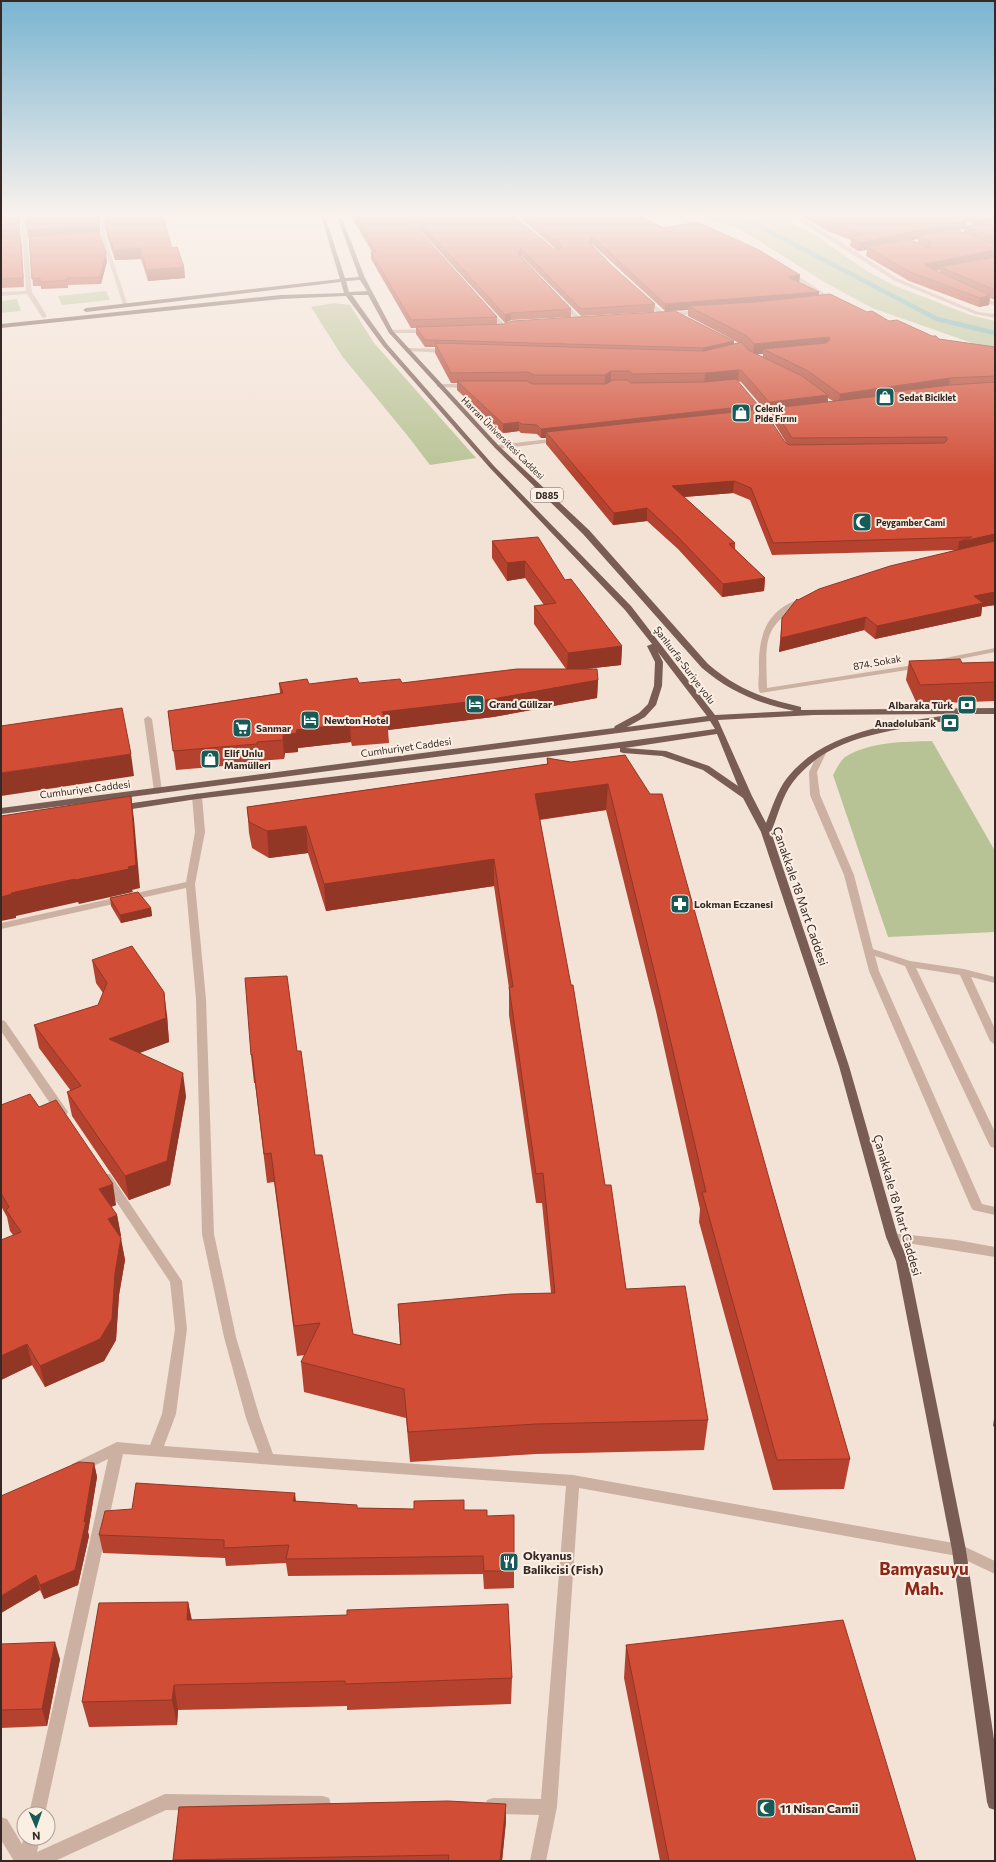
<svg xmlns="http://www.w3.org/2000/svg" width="996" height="1862" font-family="Commissioner,sans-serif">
	<rect width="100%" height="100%" fill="#f3e3d6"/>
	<path fill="#b8c395" d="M691 216H777L812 233 867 271 893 285 970 315 995 321V351L872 308 826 283 738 228Z
		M106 291 110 300 62 305 58 296Z
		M17 299 21 311 1 313V301Z
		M334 303 350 305 374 343 476 458 430 465 407 435 342 356 311 307Z
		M932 741 995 851V932L888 937 833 775C836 770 840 761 845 757 871 741 903 742 932 741Z"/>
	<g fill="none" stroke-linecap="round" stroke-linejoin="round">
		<path stroke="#73b3af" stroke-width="4.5" d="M734 216 755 224 937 319 995 333"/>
		<path fill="#ccb1a2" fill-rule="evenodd" d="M21 216H25L32 292 47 316 44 318 42 317 27 294 1 296V292L26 291Z
			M102 216H106L105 236 128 306 123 305 101 236Z
			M147 216H173L149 218Z
			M666 216H673L707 226 705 227Z
			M791 216H797L811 223 899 279 978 312 995 314V318L975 314 895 281Z
			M787 271H791L837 302 832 303 787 273Z
			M977 295 995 302V306L975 298 974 297Z
			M642 297H646L664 313 702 310 705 312 702 314 662 316 642 299Z
			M561 301H565L581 319V321H577L561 303Z
			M486 308H490L506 326V328H502L486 310Z
			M391 330 429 329 432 331 429 333H389L388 332Z
			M408 348 447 349 450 351 447 353 406 351 405 350Z
			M439 384H471L474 386 471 388 437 387V385Z
			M559 438 562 440 561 441 497 449 494 447 497 445Z
			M804 598H807V602C761 625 766 641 767 688L920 664 924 666 920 668 760 693C757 687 759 678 759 671 758 636 766 608 804 598Z
			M995 648V652L935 664 931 662 935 660Z
			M148 716 152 719 162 791 158 794 154 791 144 719Z
			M823 748 827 751 817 772 820 795 854 875 873 949 910 961 964 969 995 977V983L971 977 995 1029V1045L990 1041 960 975 916 968 995 1132V1148L991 1147 989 1144 905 966 875 956 879 971 982 1204 995 1207V1215L973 1210 971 1207 869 971 844 875 810 795 809 772 819 751Z
			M197 793 202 796 205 832 195 884 206 999 214 1234 236 1337 260 1418 273 1454 573 1475 959 1544 995 1561V1574L957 1556 579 1488 557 1807 546 1861H530L539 1815 493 1814 487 1812 485 1806 487 1800 493 1798 541 1799 566 1486 123 1454 45 1814H29L108 1459 77 1474 72 1472 70 1468 72 1464 117 1442 150 1445 162 1414 175 1329 170 1282 100 1177 102 1174H110L182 1281 187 1329 176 1414 164 1446 259 1453 246 1418 224 1337 202 1234 196 999 186 888 1 929V923L186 882 195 832 192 796Z
			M1 1020 5 1021 66 1109 68 1112 66 1115H58L1 1031Z
			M892 1233 957 1240 995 1247V1257L888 1240 886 1237 888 1234Z
			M165 1794 323 1796 329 1798 331 1804 329 1810 323 1812 166 1810 55 1861H14L1 1840V1817L7 1819 22 1844 24 1837 40 1838 37 1852Z"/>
		<path fill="#795d54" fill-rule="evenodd" d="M321 216H325L345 278 359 277 337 216H341L365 278 393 331 499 446 589 530 708 664C739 690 762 698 801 707V710L995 708V714H956L959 716 958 718C901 732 833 730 793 782 782 796 778 816 771 832L849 1066 898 1237 908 1261 966 1550 995 1746V1810L989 1808 987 1802 952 1550 896 1261 886 1237 839 1066 761 832 743 798 703 770 662 756 623 753 620 752V748L197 799 119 811 114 808 119 805C317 775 517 758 715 729L710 721 1 814V808L614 728 615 726 639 713 648 704 654 686 655 662 647 646 652 644 625 610 490 468 383 346 346 296 281 299 1 328V324L281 295 344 293 341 282 86 312 83 310 86 308 340 279ZM360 280 367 291 349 292 346 281ZM352 295H368L389 333 495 448 583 534 702 668C729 691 759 704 794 711L715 715 631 606 494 466 387 344ZM658 652 707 716 627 727 645 717 656 705 662 686 663 662ZM953 714C896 724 826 729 787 778 777 791 772 808 766 823L752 796 718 720 814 715ZM717 734 738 786 709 766 666 751 625 748Z"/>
	</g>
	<path fill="#b4422e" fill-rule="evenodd" d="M1 216H19L24 287 1 288Z
		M26 216H100L99 234 107 261 101 284 68 285V288L41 289V286H33L29 238Z
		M351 216H406L497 317V324L734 344 739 343 688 316V310L665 311 592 244H591L612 266 655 304 654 312 581 316 521 256H520L571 309V317L511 320 505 323 407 216H515L520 221 554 249H556L518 216H640L663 228 800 275 799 282 819 292V296L867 312 889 321 939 339 995 347V605L982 607 981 616 875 639 864 630 779 652 782 618 798 600 955 550 772 555 750 500 733 493 684 497 735 543V549L765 578 764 591 722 597 678 549 647 521 613 525 546 444V438H541L537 434 521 433 519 431 503 433 457 390V383H451L435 353V347H425L416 334V328H411L371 259V252H372ZM757 354H763V357ZM737 381 741 382 768 413H772V419L787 444 785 442 757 410ZM828 398 833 401 828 402Z
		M800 216H995V300L990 298 989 305 979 307 909 281 866 256 867 250 858 251 850 246 851 240 827 231 807 219ZM967 222 974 224 966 226ZM964 229V233L957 230ZM918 239V243L911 240ZM940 270V273L936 271Z
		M105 225 172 248 184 267 185 278 148 281 141 259 115 260 107 236Z
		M492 541 565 580 622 646 621 665 585 669 598 680 597 698 493 717 388 730 389 743 352 746 351 742 298 748V752L285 753 284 759 259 761V763L176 770 168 711 280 693 279 683 309 684 359 683H402L566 669 534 624V606L544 605 525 578 507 581 492 558Z
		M909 661 962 663 995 662V701L917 704 906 680Z
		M625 755 772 1189 850 1459 844 1489 773 1490 699 1222 700 1209 656 1011 606 810 540 820 605 1185 626 1289 708 1420 704 1450 536 1454 410 1462 406 1418 304 1392 301 1362 305 1355 297 1356 274 1182 267 1183 255 1083H254L251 1055 297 1051 315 1155 353 1334 400 1345 398 1304 551 1293 542 1203H536L509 1015V988L494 886 326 911 308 853 269 858 252 848 249 833 247 807 547 764V758L571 762Z
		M110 898 151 908 152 916 121 923 111 906Z
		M92 960 167 1015 169 1042 139 1053 186 1096 170 1185 129 1200 72 1116 67 1092 71 1091 39 1048 34 1025 98 1005 103 993 96 983Z
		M1 1105 39 1107 116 1205 111 1207 117 1215 121 1236 120 1237 125 1260 119 1295 116 1340 104 1361 45 1387 32 1365 1 1380 13 1235 10 1231 7 1217 1 1206Z
		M995 1412V1427L993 1426Z
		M94 1463 97 1477 88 1532 89 1536 78 1585 44 1599 40 1590 1 1613Z
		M296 1501 357 1505V1508L464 1510 487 1516 514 1571V1588L484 1589 483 1574 288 1576 286 1563 226 1566 225 1558 103 1553 99 1535Z
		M188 1602 192 1620 512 1678 511 1704 347 1710V1706L178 1710 177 1725 89 1727 82 1702Z
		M1 1644 60 1659 47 1726 1 1728Z
		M626 1645 916 1861H660L624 1678Z
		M179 1807 506 1821 502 1861H173Z"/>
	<path fill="#923626" d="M19 216 20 236 22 245 24 287 23 278 20 239 19 230Z
		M99 216H100V234L28 238 27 230Z
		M985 216H995V223L977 225 978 217Z
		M967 220 966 227H965L964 229 922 238 919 236 918 239 870 249 867 247V250L858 251 859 243Z
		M592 236V244L589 249V242Z
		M140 248 141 259 115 260 114 250Z
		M521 248V256L518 261V254Z
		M995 250V259L940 267V270L924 273 925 264Z
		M106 253 107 261 101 284 100 277Z
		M184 267 185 278 148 281 147 270Z
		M800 275 799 283 788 277Z
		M819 292 818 299 688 306V310L665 311V304Z
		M990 295 989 305 979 307 980 298Z
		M511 313V320L505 323V315Z
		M829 337 828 348 763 349V354H753L754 344Z
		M734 341V347L703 354V348Z
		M739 370 738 381 704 384 705 373Z
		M611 371V382L605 386V375Z
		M950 378 948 390 838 405 840 394Z
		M828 395 827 406 773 408 772 413H768L769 402Z
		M758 405 757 414 546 432V438H541V429Z
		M519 422V431L503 433V424Z
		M734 481 733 493 671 498 672 486Z
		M647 508V521L613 525 614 513Z
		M995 534V544L957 554 959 542Z
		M525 561V578L507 581V563Z
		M765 578 764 591 722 597 723 584Z
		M995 592V605L982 607 981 616 875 639 877 626 974 596Z
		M866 617 864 630 779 652 781 638Z
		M622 646 621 665 567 671 568 653Z
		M598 680 597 698 493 717 388 730V724L382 712Z
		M350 724 351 742 298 748V752L285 753 284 759 283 740V735L296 730Z
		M257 742 259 761V763L257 744Z
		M131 754 134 776 1 796V773Z
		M608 784 606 810 535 820V794Z
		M131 796 134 819 140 888 132 890 133 892 79 904 78 902 16 916V918L1 921V897L11 893Z
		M306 826 308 853 269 858 267 831Z
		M494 859V886L326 911 324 884Z
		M151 908 152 916 121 923 120 915Z
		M164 992 167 1015 169 1042 113 1063 109 1039Z
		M183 1073 186 1096 170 1185 129 1200 125 1176Z
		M113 1184 116 1205 103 1210 99 1189Z
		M117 1215 121 1236 112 1240 108 1219Z
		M121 1238 125 1260 119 1295 116 1340 104 1361 45 1387 40 1366 115 1273Z
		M27 1344 32 1365 1 1380V1356Z
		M94 1463 97 1477 88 1532 89 1536 78 1585 44 1599 40 1585 84 1522Z
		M295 1493 297 1510 293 1501Z
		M36 1575 40 1590 1 1613V1596Z
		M188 1602 193 1628 187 1620Z
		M55 1642 60 1659 47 1726 42 1709Z
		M174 1685 178 1710 177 1725 172 1700Z
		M506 1804V1821L502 1861H500Z"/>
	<path fill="#d14d36" stroke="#923626" d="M1 216H19V230L1 231Z
		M26 216H99V225L27 230Z
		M106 216H163L172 248 177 247 184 267 147 270 140 248 114 250 105 225Z
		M355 216H406L497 317 411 320 371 252H376Z
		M414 216H515L520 221 554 249H560L561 246 526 216H640L663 228 697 222 759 250 800 275 788 277 819 292 665 304 592 236 589 242 612 266 655 304 581 309 521 248 518 254 571 309 511 313 505 315Z
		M817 216H956L967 220 859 243 851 237 862 235 828 222Z
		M995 219V237L965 227Z
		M953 229 995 244V250L925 264 926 266 990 295 980 298 910 272 867 247 908 239 929 248 931 244V242L919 236Z
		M99 232 106 253 100 277 67 278V280L40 282V278L32 279 29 237Z
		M20 236 23 278 1 279V238Z
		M995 257V290L940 267Z
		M830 294 867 312 872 311 889 321 897 320 932 336H936L939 339 995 347V376L950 378 840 394 808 371 763 349 826 343 830 340 829 337 754 344 747 336 688 306 756 302Z
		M675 311 734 341 703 348 431 340H425L416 327 504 324 512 321Z
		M742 342 748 350 802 376 828 395 769 402 742 371 739 370 705 373 633 374 629 371H611L605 375H534L528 372 451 373 435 343 704 351Z
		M736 379 758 405 541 429 537 425 521 424 519 422 503 424 457 381H527L532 384H606L613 380H627L630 383 705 382Z
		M995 382V534L959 542 972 537 773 543 751 488 734 481 672 486 735 543 729 544 765 578 723 584 678 537 647 508 614 513 546 432 763 409 785 442 789 445 944 443 947 440V437L792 438 773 408 880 396 883 393 950 385Z
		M538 537 565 580 571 579 622 646 568 653 534 606 556 603 525 561 507 563 492 541Z
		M995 541V592L974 596 983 603 877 626 866 617 781 638 782 618 797 599 798 600 819 589 890 566Z
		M960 659 962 663 995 662V682L920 685 909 661Z
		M517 669H597L598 680 493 699 382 712 388 724 351 728 350 724 296 730 297 733 283 735V740L257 742V744L173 751 168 711 283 693 279 683 307 679 309 684 357 678 359 683 400 679 402 683Z
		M122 708 131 754 1 773V726Z
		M625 755 650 794H662L772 1189 850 1459 777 1460 702 1192H706L657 983 608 784 535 794 571 985H573L605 1185H611L626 1289 685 1286 708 1420 536 1424 408 1432 404 1389 301 1362 320 1323 294 1326 271 1153 264 1154 252 1054 251 1055 245 978 287 976 297 1051H301L315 1155H322L353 1334 401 1345 398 1304 511 1294 555 1293 543 1173 536 1174 509 987H513L494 859 324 884 306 826 267 831 249 822 247 807 548 764 547 758 571 762Z
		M131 796 136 865 128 867 129 869 75 880V879L11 893 12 894 1 897V816Z
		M138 892 151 908 120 915 110 898Z
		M132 946 164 992 166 1018 109 1039 183 1073 167 1161 125 1176 67 1092 81 1086 34 1025 98 1005 107 983 92 960Z
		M30 1094 39 1107 56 1100 113 1184 99 1189 117 1215 108 1219 121 1238 115 1273 112 1319 100 1339 40 1366 27 1344 1 1356V1240L21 1232 6 1210 9 1207 1 1193V1105Z
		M79 1462 94 1463 84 1522 86 1521 75 1570 40 1585 36 1575 1 1596V1496Z
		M136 1483 295 1493 293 1501 357 1505V1508L414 1509V1501L464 1500V1510H487V1516L514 1515V1571H484L483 1556 286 1559 289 1545 224 1548V1540L99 1535 105 1511 132 1509Z
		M188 1602 187 1620 347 1615V1610L508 1604 512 1678 345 1684V1681L174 1685 172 1700 82 1702 99 1603Z
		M843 1620 916 1861H669L626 1645Z
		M55 1642 42 1709 1 1710V1644Z
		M448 1801 506 1804 500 1861H448L449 1855 173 1860 179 1807Z"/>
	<linearGradient id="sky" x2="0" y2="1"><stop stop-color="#79b4d1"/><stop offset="0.45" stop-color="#faf2ed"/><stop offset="1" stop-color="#faf2ed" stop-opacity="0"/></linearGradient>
	<rect width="996" height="477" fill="url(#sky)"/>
	<defs>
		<g id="shop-square" transform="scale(1)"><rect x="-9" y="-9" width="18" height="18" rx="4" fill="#175b59" stroke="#fbeee3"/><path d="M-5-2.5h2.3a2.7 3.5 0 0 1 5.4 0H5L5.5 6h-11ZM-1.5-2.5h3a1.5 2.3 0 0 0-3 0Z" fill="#fff"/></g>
		<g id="mosque-square" transform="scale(1)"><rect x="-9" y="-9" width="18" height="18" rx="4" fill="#175b59" stroke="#fbeee3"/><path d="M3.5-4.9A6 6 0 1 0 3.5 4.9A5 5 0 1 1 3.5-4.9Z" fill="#fff"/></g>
		<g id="hotel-square" transform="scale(1)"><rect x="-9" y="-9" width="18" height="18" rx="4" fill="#175b59" stroke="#fbeee3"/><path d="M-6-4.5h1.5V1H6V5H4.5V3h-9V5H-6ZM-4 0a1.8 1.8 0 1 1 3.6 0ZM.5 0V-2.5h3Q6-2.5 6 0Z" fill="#fff"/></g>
		<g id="bank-square" transform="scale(1)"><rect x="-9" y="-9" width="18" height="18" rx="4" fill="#175b59" stroke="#fbeee3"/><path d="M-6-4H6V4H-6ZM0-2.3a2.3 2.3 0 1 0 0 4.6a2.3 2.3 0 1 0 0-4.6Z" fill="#fff"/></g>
		<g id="supermarket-square" transform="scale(1)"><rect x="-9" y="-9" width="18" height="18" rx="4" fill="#175b59" stroke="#fbeee3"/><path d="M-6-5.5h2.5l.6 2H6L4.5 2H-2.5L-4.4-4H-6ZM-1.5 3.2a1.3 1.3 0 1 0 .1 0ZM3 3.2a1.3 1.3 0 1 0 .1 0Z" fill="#fff"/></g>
		<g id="pharmacy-square" transform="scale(1)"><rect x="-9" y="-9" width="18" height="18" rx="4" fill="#175b59" stroke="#fbeee3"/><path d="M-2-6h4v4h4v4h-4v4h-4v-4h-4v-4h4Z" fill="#fff"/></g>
		<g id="restaurant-square" transform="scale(1)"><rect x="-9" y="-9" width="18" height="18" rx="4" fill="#175b59" stroke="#fbeee3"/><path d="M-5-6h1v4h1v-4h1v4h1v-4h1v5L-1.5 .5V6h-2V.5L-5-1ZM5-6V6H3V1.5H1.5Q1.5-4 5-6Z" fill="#fff"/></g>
	</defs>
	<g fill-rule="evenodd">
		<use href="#shop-square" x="885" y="397"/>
		<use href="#shop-square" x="741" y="413"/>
		<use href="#mosque-square" x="862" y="522"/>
		<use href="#hotel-square" x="475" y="704"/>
		<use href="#bank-square" x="967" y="705"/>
		<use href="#hotel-square" x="310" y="720"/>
		<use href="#bank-square" x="950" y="723"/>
		<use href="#supermarket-square" x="242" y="728"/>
		<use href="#shop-square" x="210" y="759"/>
		<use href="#pharmacy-square" x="680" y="904"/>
		<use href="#restaurant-square" x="509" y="1562"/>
		<use href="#mosque-square" x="766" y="1808"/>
	</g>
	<g text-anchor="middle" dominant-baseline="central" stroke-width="4" stroke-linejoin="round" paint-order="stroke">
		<g font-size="9" font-weight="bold" fill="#362925" stroke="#fbeee3" text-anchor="start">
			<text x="899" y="397">Sedat Biciklet</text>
			<text x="755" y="408">Celenk<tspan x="755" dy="10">Pide Fırını</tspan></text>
			<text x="876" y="522">Peygamber Cami</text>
		</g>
		<g font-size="9" fill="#362925" stroke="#fbeee3">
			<text transform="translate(503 438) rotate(45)">Harran Üniversitesi Caddesi</text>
		</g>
		<rect fill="#fbeee3" stroke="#71645e" stroke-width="1" x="531" y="488" width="32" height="14" rx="3"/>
		<g font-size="9" font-weight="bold" fill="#362925">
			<text x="547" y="495">D885</text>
		</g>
		<g font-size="10" fill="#362925" stroke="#fbeee3">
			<text transform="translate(877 662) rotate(-10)">874. Sokak</text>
			<text transform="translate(685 665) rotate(53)">Şanlıurfa-Suriye yolu</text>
			<text transform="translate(406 747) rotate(-8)">Cumhuriyet Caddesi</text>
			<text transform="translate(85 789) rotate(-7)">Cumhuriyet Caddesi</text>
		</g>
		<g font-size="10" font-weight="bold" fill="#362925" stroke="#fbeee3" text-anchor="start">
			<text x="489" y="704">Grand Gülizar</text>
			<text x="953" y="705" text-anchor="end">Albaraka Türk</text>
			<text x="324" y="720">Newton Hotel</text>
			<text x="936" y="723" text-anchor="end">Anadolubank</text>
			<text x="256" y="728">Sanmar</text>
			<text x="224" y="753">Elif Unlu<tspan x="224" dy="12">Mamülleri</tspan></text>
			<text x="694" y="904">Lokman Eczanesi</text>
		</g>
		<g font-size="12" fill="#362925" stroke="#fbeee3">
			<text transform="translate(801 896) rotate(71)">Çanakkale 18 Mart Caddesi</text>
			<text transform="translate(898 1205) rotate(74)">Çanakkale 18 Mart Caddesi</text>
		</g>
		<g font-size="12" font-weight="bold" fill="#362925" stroke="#fbeee3" text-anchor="start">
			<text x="523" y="1555">Okyanus<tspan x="523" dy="14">Balikcisi (Fish)</tspan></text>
			<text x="780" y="1808">11 Nisan Camii</text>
		</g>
		<g font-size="17" font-weight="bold" fill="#8c2817" stroke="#fbeee3">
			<text x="924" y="1568">Bamyasuyu<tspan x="924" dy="20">Mah.</tspan></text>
		</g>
	</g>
	<rect width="996" height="1862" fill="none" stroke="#362925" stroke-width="4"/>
	<g transform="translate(36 1826) rotate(178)"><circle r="19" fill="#fbeee3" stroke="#ac9f97"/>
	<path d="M0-3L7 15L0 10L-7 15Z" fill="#175b59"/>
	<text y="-6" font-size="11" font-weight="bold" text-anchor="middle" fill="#362925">N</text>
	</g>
</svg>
